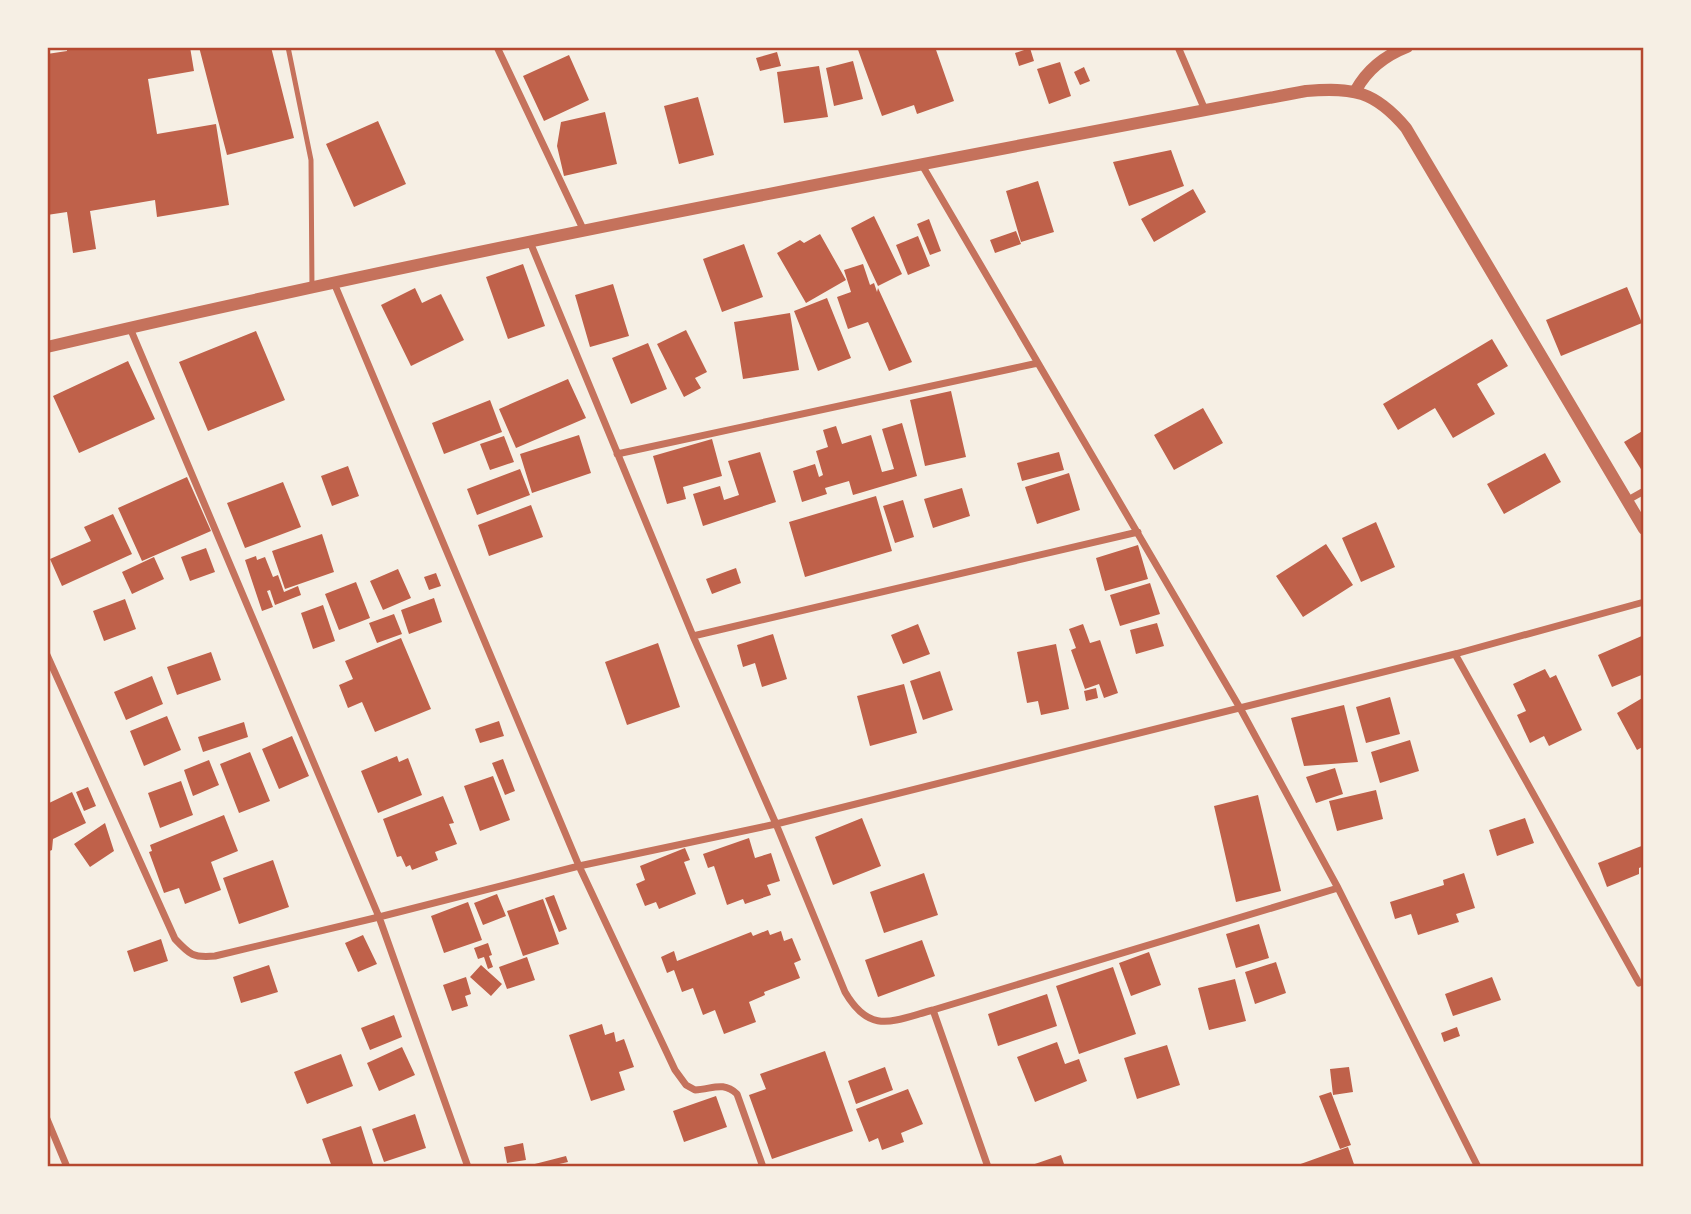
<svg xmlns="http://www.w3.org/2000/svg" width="1691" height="1214" font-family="Overpass,sans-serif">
	<rect width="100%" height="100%" fill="#f6efe4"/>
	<path fill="#bf614a" d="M67 47H190L194 71 148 79 157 134 216 124 229 205 157 217 155 200 90 211 96 249 73 253 67 212 47 215V54L67 51Z
		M199 47H271L294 138 227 155Z
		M857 47H935L954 101 917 114 914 105 882 116Z
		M1030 48 1034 61 1019 66 1015 53Z
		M777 52 781 66 760 71 756 58Z
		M569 55 589 100 544 121 523 76Z
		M853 61 863 99 834 106 826 68Z
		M1060 62 1071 96 1049 104 1037 69Z
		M819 66 828 117 784 123 777 72Z
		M1084 67 1090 81 1080 85 1074 72Z
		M698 97 714 155 679 164 664 106Z
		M605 112 617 164 564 176 557 146 561 122Z
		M378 121 406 184 354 207 326 144Z
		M1171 150 1184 186 1129 206 1113 162Z
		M1038 181 1054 232 1021 242 1006 191Z
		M1193 189 1206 212 1154 242 1141 219Z
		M874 216 902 274 878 286 851 228Z
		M929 219 941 251 930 255 917 224Z
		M1016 231 1021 244 995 253 990 240Z
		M820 234 846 280 806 303 777 253 800 240 804 243Z
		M918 236 930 266 908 275 896 245Z
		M744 244 763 297 722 312 703 259Z
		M523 264 545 326 508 339 486 277Z
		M863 264 870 285 874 283 877 292 878 288 912 362 889 371 868 322 848 329 837 297 851 292 844 270Z
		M613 284 629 336 590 347 575 295Z
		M1627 287 1642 323 1561 356 1546 320Z
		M415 288 422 303 441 294 464 340 411 366 381 305Z
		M827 298 851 358 818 371 794 311Z
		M790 313 799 370 743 379 734 322Z
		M686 330 707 372 695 378 701 388 684 397 657 344Z
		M256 331 285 400 208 431 179 362Z
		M1492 339 1508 366 1477 384 1495 414 1453 438 1435 408 1398 430 1383 404Z
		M648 343 667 389 631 404 612 358Z
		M128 361 155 419 79 453 53 396Z
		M568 379 586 418 516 448 499 409Z
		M951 391 966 457 925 466 910 400Z
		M490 400 502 432 444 454 432 423Z
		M1203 408 1223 443 1174 470 1154 435Z
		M902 423 917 476 853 495 849 481 825 488 827 494 802 502 793 471 815 464 819 477 823 475 816 451 828 447 823 430 836 426 842 444 871 435 882 472 894 469 882 429Z
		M1644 430V474L1624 442Z
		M579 435 591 473 532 493 520 454Z
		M504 436 514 462 490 470 480 444Z
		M712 439 722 476 683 487 686 499 667 504 653 456Z
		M760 452 776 502 703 526 693 494 720 486 724 500 739 495 728 461Z
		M1059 452 1064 470 1022 481 1017 463Z
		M1545 453 1561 482 1504 514 1487 484Z
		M348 466 359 496 332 506 321 476Z
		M520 469 530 495 477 515 467 489Z
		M1069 473 1080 510 1037 524 1025 487Z
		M187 477 211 531 142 561 118 508Z
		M283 482 301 527 245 548 227 503Z
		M962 488 970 516 933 528 924 499Z
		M876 496 892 551 805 577 789 522Z
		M903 500 914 537 895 543 883 506Z
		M531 505 543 537 489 556 478 525Z
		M113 514 132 554 62 586 50 559 91 541 84 527Z
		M1376 522 1395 567 1361 582 1342 538Z
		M322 534 334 572 285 589 272 551Z
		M1326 544 1353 585 1303 617 1276 576Z
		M1138 545 1148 579 1105 591 1096 558Z
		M206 548 215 572 190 581 181 557Z
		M256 556 257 560 265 557 273 577 278 575 284 592 298 586 301 595 275 605 270 590 267 591 273 607 262 611 245 560Z
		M154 557 164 579 132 594 122 572Z
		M736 568 741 583 712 594 706 579Z
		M398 569 411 598 383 610 370 581Z
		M436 573 441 586 429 590 424 577Z
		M356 582 370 618 339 630 325 594Z
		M1150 583 1160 614 1120 626 1110 595Z
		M434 598 442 622 409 634 401 610Z
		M125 599 136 629 104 641 93 611Z
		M323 605 335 641 313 649 301 613Z
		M394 614 402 634 377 643 369 623Z
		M1157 623 1164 646 1136 654 1130 630Z
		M918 624 930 654 903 664 891 635Z
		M1083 624 1090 643 1100 640 1118 693 1104 698 1099 684 1085 689 1071 650 1076 648 1069 629Z
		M773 634 787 679 762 687 755 663 743 667 737 645Z
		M1644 635V674L1612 687 1598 655Z
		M401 638 431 709 375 732 362 702 348 708 339 685 353 679 345 661Z
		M658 643 680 707 627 725 605 662Z
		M1056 644 1069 709 1041 715 1038 701 1027 703 1017 652Z
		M211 652 221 680 177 695 167 667Z
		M1545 669 1550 678 1556 675 1582 730 1549 746 1544 736 1530 743 1517 715 1526 711 1513 684Z
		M940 671 953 710 923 720 910 681Z
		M152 676 163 704 126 720 114 692Z
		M904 684 917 733 870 746 857 696Z
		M1096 688 1098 698 1086 701 1084 691Z
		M1390 697 1400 734 1366 743 1356 707Z
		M1644 697V746L1637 750 1617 713Z
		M1344 705 1358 762 1304 766 1291 718Z
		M167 716 181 750 144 766 130 731Z
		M499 721 504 736 480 743 475 729Z
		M244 722 248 737 203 752 198 737Z
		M292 736 309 776 279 789 262 749Z
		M1410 740 1419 771 1380 783 1371 752Z
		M250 752 270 801 239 813 220 764Z
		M397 756 399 762 408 758 422 795 378 813 361 771Z
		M503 759 515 791 505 795 492 763Z
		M209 760 219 785 193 796 184 770Z
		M1335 768 1343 794 1316 803 1306 777Z
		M493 776 510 820 480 831 464 786Z
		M181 781 193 815 160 828 148 793Z
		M88 787 96 806 84 811 76 792Z
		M1376 790 1383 819 1337 831 1329 801Z
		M72 792 86 823 53 839 52 850 47 852V804Z
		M1258 795 1281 891 1236 902 1214 806Z
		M443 796 454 823 449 824 457 844 435 852 438 860 412 870 410 865 406 867 401 856 397 857 383 819Z
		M224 815 238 851 211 862 221 890 185 904 179 888 164 893 149 852 152 851 150 845Z
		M862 818 881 866 833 885 815 837Z
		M1525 818 1534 843 1497 856 1489 830Z
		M105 823 114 851 90 867 74 844Z
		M749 838 755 858 771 853 780 881 767 885 771 895 745 904 743 899 727 905 714 866 708 868 703 854Z
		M1644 845V866L1639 868V874L1607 887 1598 863Z
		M685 848 690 860 684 862 696 894 659 909 656 902 645 906 636 884 645 880 640 866Z
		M273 860 289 907 239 924 223 878Z
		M924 873 938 915 884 933 870 892Z
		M1464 873 1475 908 1456 914 1459 922 1418 935 1411 914 1395 919 1390 902 1444 885 1443 880Z
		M497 894 506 916 483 925 474 903Z
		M554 895 567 929 559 932 545 898Z
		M543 899 559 944 523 956 507 911Z
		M468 902 482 940 444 953 431 916Z
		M1259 924 1269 958 1236 968 1226 934Z
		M768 930 770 935 781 931 784 941 792 938 801 960 794 963 800 978 764 992 765 995 749 1002 756 1022 724 1034 715 1010 703 1015 693 988 682 992 674 970 667 973 661 957 674 951 677 961 751 932 753 936Z
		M363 935 377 964 358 972 345 943Z
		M161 939 168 961 134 972 127 951Z
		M922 940 935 976 878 997 865 960Z
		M488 943 492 955 489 956 493 967 488 969 484 957 478 959 474 948Z
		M1149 952 1161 985 1131 996 1119 963Z
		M527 957 535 980 507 989 499 967Z
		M1276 962 1286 993 1255 1004 1245 972Z
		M269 965 278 992 241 1003 233 977Z
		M481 965 502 984 491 996 470 977Z
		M1113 967 1136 1034 1079 1054 1056 986Z
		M466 977 471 994 465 996 468 1006 452 1011 443 985Z
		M1492 977 1501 1000 1453 1016 1445 994Z
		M1235 979 1246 1021 1209 1030 1198 988Z
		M1047 994 1057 1026 998 1046 988 1014Z
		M394 1015 402 1037 370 1050 361 1028Z
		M602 1024 605 1035 614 1032 616 1042 624 1039 634 1067 619 1072 625 1090 591 1101 569 1035Z
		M1457 1027 1460 1036 1444 1042 1441 1033Z
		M1057 1042 1065 1064 1079 1059 1087 1081 1035 1102 1017 1057Z
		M1167 1045 1180 1085 1137 1099 1124 1058Z
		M402 1047 415 1075 379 1091 367 1063Z
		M825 1051 853 1131 772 1159 749 1095 766 1089 760 1074Z
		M341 1054 353 1086 307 1104 294 1072Z
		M885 1067 893 1090 856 1104 848 1081Z
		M1349 1067 1353 1092 1333 1095 1330 1069Z
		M908 1089 923 1124 901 1133 904 1142 882 1150 878 1138 869 1142 856 1109Z
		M1331 1092 1351 1145 1340 1149 1319 1096Z
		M716 1096 727 1127 684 1142 673 1111Z
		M415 1114 426 1148 384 1162 372 1129Z
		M361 1126 374 1167H332L322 1139Z
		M523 1143 526 1160 507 1163 504 1147Z
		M1348 1147 1355 1167H1295V1166Z
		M1061 1155 1065 1167H1029V1166Z
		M566 1156 568 1162 546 1167H523Z"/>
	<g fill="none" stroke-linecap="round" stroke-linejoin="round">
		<path stroke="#c5725c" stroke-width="5" d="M288 47 311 160 312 288"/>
		<path stroke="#c5725c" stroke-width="7" d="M497 47 584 231
			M1178 47 1205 110
			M922 165 1240 708 1338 888 1478 1167
			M530 242 693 636 776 824 845 992C870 1035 892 1021 933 1010L1338 888
			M334 283 579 866 675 1070 686 1085 695 1090C713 1089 723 1081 737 1094L763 1167
			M130 328 379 917 468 1167
			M617 454 1038 363
			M1628 500 1644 491
			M693 636 1138 532
			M1455 654 1639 983
			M47 655 175 939C190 955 193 958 215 956L379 917 579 866 776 824 1455 654 1644 602
			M933 1010 988 1167
			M47 1119 67 1167"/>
		<path stroke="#c5725c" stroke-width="12" d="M1356 90C1367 70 1384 56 1407 47
			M47 347C464 249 886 171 1306 91 1353 87 1375 91 1406 128L1644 529"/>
	</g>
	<rect width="1691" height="1214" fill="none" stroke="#f6efe4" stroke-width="98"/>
	<rect x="49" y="49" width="1593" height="1116" fill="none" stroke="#b5482f" stroke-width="2.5"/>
</svg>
